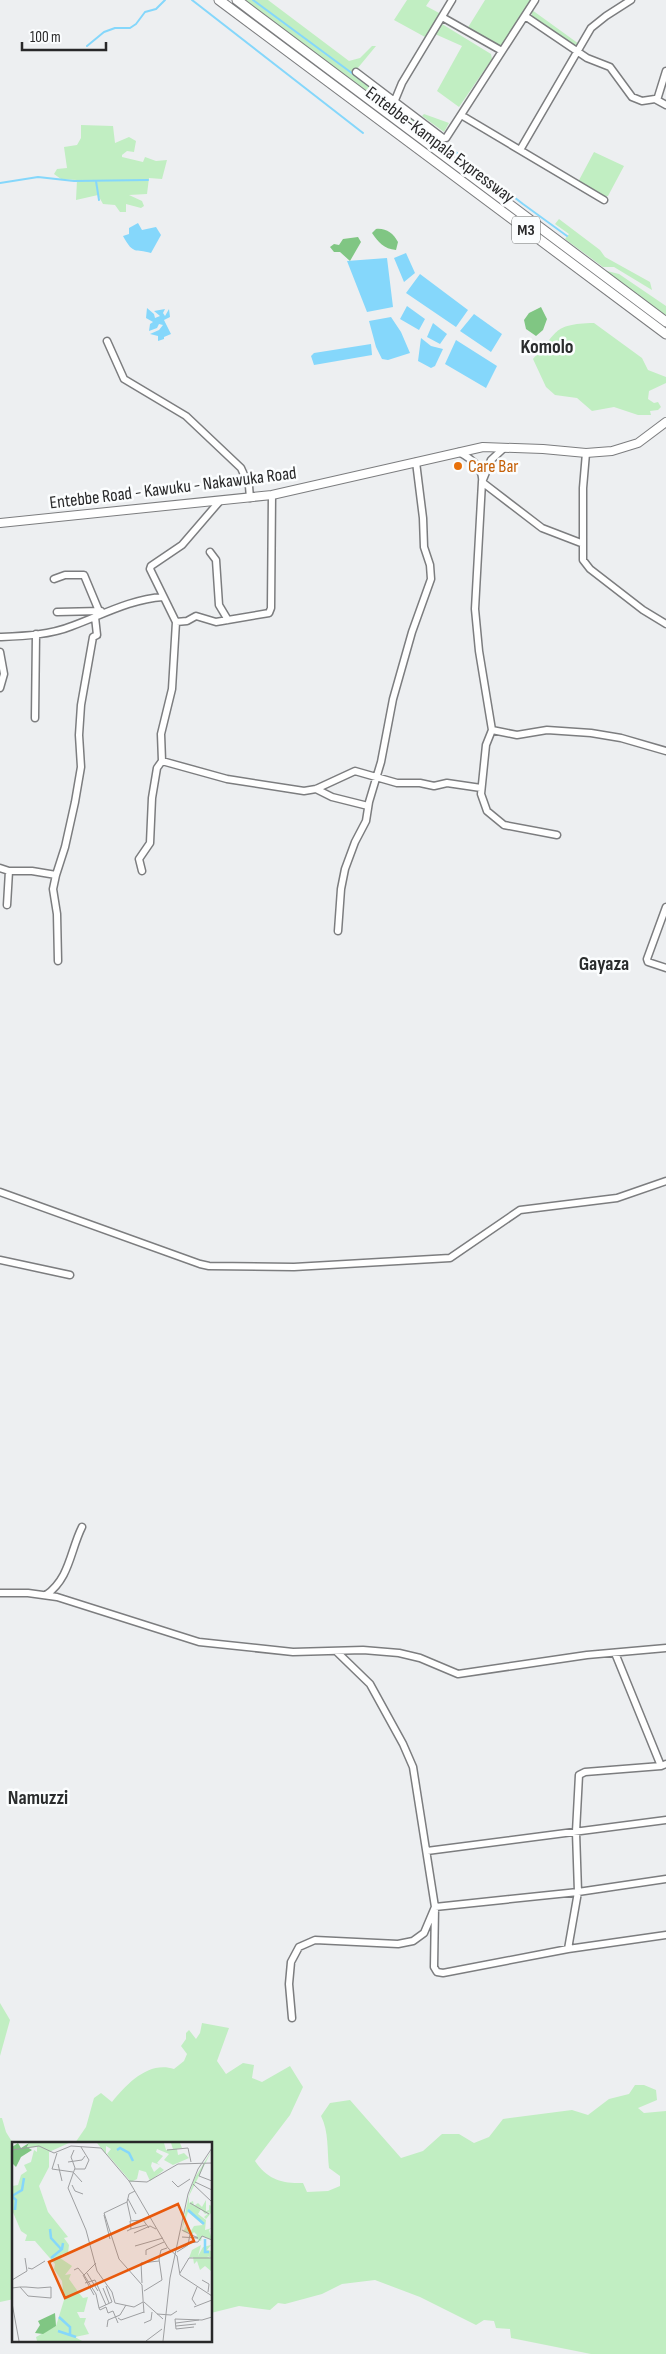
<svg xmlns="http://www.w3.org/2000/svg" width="666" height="2354" font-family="'Sofia Sans Condensed',sans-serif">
	<rect width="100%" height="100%" fill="#edeff1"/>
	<path fill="#c1eec2" d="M245 0H268L349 61 360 58 372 46H376L357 69 394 101 390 109Z
		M407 0H430L426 6 441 14 425 37 394 20Z
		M485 0H533L502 46H496L467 29Z
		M532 10 579 44 577 48 532 19Z
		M442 24 491 54 492 59 459 107 437 91 462 46 435 34Z
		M396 103 444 139 441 144 392 111Z
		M424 114 449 123 444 132 422 116Z
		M81 125 113 126 115 143 129 137 136 141 134 152 127 151 122 155V157L143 162 145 157 156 161 167 160 162 179 149 178 147 194 129 195 142 201 144 206 141 208 126 204V212H120L115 205 103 204 98 195 76 200 77 180 61 179 54 174 57 169 67 168 64 147 77 145 81 138Z
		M594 152 624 166 608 196 604 197 578 182Z
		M559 219 600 250 605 257 650 282 652 290 614 267H603L569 242 565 239 569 234 555 224Z
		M603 270 619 274 666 306V317Z
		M594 323 642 358 648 370 666 377V383L649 391 648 399 654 403 658 402 661 407 658 410 650 411 651 415H638L614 407 592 411 577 398 555 395 546 387 533 359C559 333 550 324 594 323Z
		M0 2003 10 2020 0 2056Z
		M202 2023 229 2028 217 2061 226 2074 243 2063 254 2065 252 2078 262 2082 290 2066 303 2087 290 2115 255 2161C267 2179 282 2184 303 2183L307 2192 328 2191 340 2186V2176L329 2168C327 2150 329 2132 321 2116L330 2103 350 2100 401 2158 423 2151 442 2134H459L474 2143 489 2137 503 2119 572 2110 588 2115 609 2099 629 2094 635 2085H644L656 2090 657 2100 638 2108 644 2113 666 2111V2354H591L511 2338 510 2329 496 2328 494 2321 484 2320 476 2325 420 2297 375 2280 342 2284 322 2294 285 2304 278 2303 270 2310 239 2306 211 2313V2143H75L86 2127 94 2098 101 2093 112 2102C127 2084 148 2061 174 2069L184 2061 187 2054 181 2046 186 2039V2033L189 2030 196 2039 200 2033Z
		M0 2118H2L6 2132 14 2145V2299L0 2302Z"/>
	<path fill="#80c683" d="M376 229C386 228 393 233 398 242L396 250C384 249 378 242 372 233Z
		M358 237 361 242 350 261 340 252H334L330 247 334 244 339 245 343 239Z
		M541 307 547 319 543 330 536 336 526 329 524 320 529 313Z"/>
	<path fill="#85d7fb" d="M138 223 142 230 156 227 161 235 151 253C135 248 134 256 123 236L129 234V228Z
		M406 253 415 273 404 282 394 258Z
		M387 258 393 307 367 312 347 261Z
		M420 274 468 310 456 327 406 293Z
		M407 306 425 319 419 330 400 319Z
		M147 308 154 314 155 318 160 316 154 311 165 309 163 313 165 316 169 309 170 317 164 320 171 334 164 337V339L158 341V336L150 334 159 330 163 325 159 324 157 328 149 331 150 324 153 322 146 318Z
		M474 314 502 334 491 352 460 331Z
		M391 317 401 332 410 353 388 360 382 359 376 347 369 321Z
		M433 323 447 334 440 344 427 337Z
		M421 338 431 346 443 349 435 366 431 368 418 361Z
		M456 340 497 366 486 388 445 364Z
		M371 344 372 355 314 365 311 356 314 353Z"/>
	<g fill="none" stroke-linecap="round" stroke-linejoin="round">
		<path stroke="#85d7fb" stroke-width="2" d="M192 0 363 133
			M253 0 372 88
			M87 46 104 32 115 28H130L136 24 145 12 156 9 165 0
			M405 113 523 204 567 236
			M96 181 99 200
			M0 183 38 177 74 181 148 180"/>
		<g stroke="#7c7d7f" stroke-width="9">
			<path id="minor" d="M525 16 587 58 610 67 632 97 642 101 655 99 666 105
				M442 17 502 51
				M356 72 443 138H446L535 0
				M395 100 402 83 452 0
				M657 100 666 71
				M461 115 604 200
				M520 150 591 28 606 16 631 0
				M107 341 124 379 186 416 241 468 249 486 250 498
				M504 448 491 460 482 482 475 609 479 651 492 730 486 745 481 794 487 811 504 825 557 835
				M459 452C470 458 484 468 482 482L542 528 581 543
				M586 453 583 488V560L590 569 643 610 666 624
				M210 552 216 560 219 605 228 620
				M54 579 65 575H84L99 611
				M57 612 101 611
				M176 622 187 621 196 616 216 622 269 613 271 608 272 495
				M0 637C23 636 50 635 72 626 102 615 131 599 163 597
				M0 652 4 674 0 688
				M35 718 36 634
				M492 730 517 735 547 730 591 733 621 738 666 751
				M162 761 227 779 304 791 316 789 355 771 397 783H420L434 786 447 783 481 788
				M316 789 332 797 368 806
				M0 868 9 871H32L56 875 53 889 57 914 58 961
				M142 871 139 859 150 843 152 798 157 768 162 761 161 734 172 689 176 622 150 569 151 566 182 545 219 502
				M56 875 65 847 75 802 81 767 79 735 81 705 93 637 97 635 95 617
				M7 905 9 871
				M666 907 647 959 648 962 666 968
				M338 931 341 889 345 869 355 842 366 821 369 802 381 762 393 699 412 632 431 579 430 565 424 547 423 518 416 462
				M0 1192 200 1264 209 1266 294 1267 450 1258 520 1210 617 1198 666 1181
				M0 1260 70 1275
				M0 1593H28L57 1597 199 1642 293 1652 363 1650 399 1653 420 1658 458 1674 587 1655 666 1648
				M46 1595C70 1578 70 1551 82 1527
				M615 1653 661 1766
				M427 1851 666 1820
				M666 1879 578 1892 435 1907 434 1967 437 1972 443 1973 568 1949 666 1935
				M568 1949 578 1892 576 1832 579 1775 585 1772 661 1766 666 1764
				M292 2018 289 1984 291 1962 299 1947 315 1940 398 1944 413 1941 424 1933 435 1907 413 1767 403 1744 370 1684 337 1652"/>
		</g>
		<g stroke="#7c7d7f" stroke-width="10">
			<path id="major" d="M0 523 272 495 483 447 543 449 586 453 612 451 638 443 666 422"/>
		</g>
		<g stroke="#7c7d7f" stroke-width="11">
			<path id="highway" d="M219 0 666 334
				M237 0 666 322"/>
		</g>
		<use href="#minor" stroke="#fff" stroke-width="6"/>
		<use href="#major" stroke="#fff" stroke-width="8"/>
		<use href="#highway" stroke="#fff" stroke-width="9"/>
	</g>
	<circle fill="#e8710a" stroke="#fbfdfe" stroke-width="2" cx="458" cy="466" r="5"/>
	<g text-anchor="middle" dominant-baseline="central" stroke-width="5" stroke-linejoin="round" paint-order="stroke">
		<rect fill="#fbfdfe" stroke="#676869" stroke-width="1" x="512" y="216.5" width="28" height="27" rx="4"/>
		<g font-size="16" font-weight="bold" fill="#282829">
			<text x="526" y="230">M3</text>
		</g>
		<g font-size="18" fill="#282829" stroke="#fbfdfe">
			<text transform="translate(440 145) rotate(37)">Entebbe-Kampala Expressway</text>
			<text transform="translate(173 488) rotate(-7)">Entebbe Road - Kawuku - Nakawuka Road</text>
		</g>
		<g font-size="18" fill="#c56008" stroke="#fbfdfe" text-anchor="start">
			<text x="468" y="466">Care Bar</text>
		</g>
		<g font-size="20" font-weight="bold" fill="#2a2c2d" stroke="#fbfdfe">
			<text x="547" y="347">Komolo</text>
			<text x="604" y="964">Gayaza</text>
			<text x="38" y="1798">Namuzzi</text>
		</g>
	</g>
	<g transform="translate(12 2142)">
		<rect width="200" height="200" fill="#edeff1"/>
		<path d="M17 1H57L37 10V25L27 44 36 70 56 95 52 96 57 103 56 111 50 112 48 116 60 124 53 133 59 132 57 137 67 151 71 156 76 155 72 170H65L68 176H74L72 182 77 192 63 195 70 199H25L24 195 44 184 52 158 50 139 42 127 43 122 23 99H13L15 93 9 89 0 68V44L6 43 9 33 15 29 12 23 19 20 22 8 25 10V5L15 6ZM85 1H152L154 8 161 7 159 1H168L170 6 165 7 166 13 172 11 177 16 161 23 152 18 157 12 145 7 144 10 151 14 145 21 148 23 140 20 139 24 142 30 148 25 152 28 138 39 134 30 127 28 125 37 119 40 95 12 99 7 94 4V12ZM200 8 177 54V61L181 59 182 64 186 61 190 65 194 58V69L197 68V63L200 64 199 71 194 77 192 75 198 70 193 72 189 67 186 72 194 78 193 88 200 86 197 88 200 98 190 94 189 99 183 96 185 93 182 90 178 95V91L171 90 174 84 179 89 182 84 191 83 176 70 169 90 177 53 182 37ZM189 103 186 114 191 105 199 103 195 108 200 109V116L195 114 200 118 199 129 193 124 188 128 185 119 182 122 181 115 177 116 180 108Z" fill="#c1eec2"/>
		<path d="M6 1 9 6 17 1 15 5 20 8 9 15 4 25 0 21V5ZM43 171 44 184 31 192 23 191 28 183 26 179Z" fill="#80c683"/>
		<path fill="none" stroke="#85d7fb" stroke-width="2.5" d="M105 8 108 6 117 11 121 19M0 54 10 48 12 36M0 54 4 58 3 68M176 68 192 82M38 87 39 96 50 108M193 97V110H197M39 116 50 107 51 101M47 175 58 185V192M46 189 64 195"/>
		<path fill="none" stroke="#9e9fa1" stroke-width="1" d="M0 8 27 4 42 11 59 4 89 6 117 39 156 106 165 114 168 133 200 154M62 8 59 15 63 26 56 46 74 88 85 129 100 150 103 161 122 165 131 160M155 8 176 6 179 20M45 11 40 27 61 30 70 40M56 20 70 18 73 14M46 22 50 39M192 22 187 34 200 39M63 27H73L77 18 69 5M117 39 135 40 166 22 200 21M160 39 166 45 178 37M183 40 200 48M181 42 200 60M60 43 63 49 71 52M123 49 117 52 115 60 92 71 107 117 130 143 132 171M116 57 124 72M115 60 119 78M178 61 197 72M92 73 98 97M119 87 134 83M170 88 186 96M115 89 119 87 118 79 131 78 137 86M122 91 138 84 144 87M170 95 186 96M176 101 186 100 190 94 200 98M123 104 151 96M165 110 176 103 178 92M134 113V108L152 100M16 126 20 127 33 119M62 128 66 126 72 133 84 121M75 131 86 149M168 131 177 116H200M71 133 82 153M72 133 84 152 87 166 100 160 94 144M0 138 15 129 13 116M190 138 197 142 196 150M73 141 83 138 94 163M130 141 129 121 147 119M0 146 8 145H14L26 146 39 145V156L16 154 8 145M91 146 97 161M132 149 150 138 147 117 149 108 155 106M132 160 151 177M0 161 7 199M184 163 180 157 185 145M182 165 200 158M87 166 88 168 94 165 96 171 101 169 106 181M145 172 159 173 165 169M106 176 109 178 132 170M132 181 139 178 140 170M164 181 187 178M164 184 184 182M95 185 96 178 108 173 114 163M182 185 164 187 163 177 190 178 200 175M134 199 150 187M151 199 158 136 176 52 186 27 200 6"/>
		<path fill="#e8590c" fill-opacity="0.15" stroke="#e8590c" stroke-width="2.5" d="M166 62 182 99 53 156 37 120Z"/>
		<rect width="200" height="200" fill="none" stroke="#282829" stroke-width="2.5"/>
	</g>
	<path d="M22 42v8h84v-8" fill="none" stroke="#282829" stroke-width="2.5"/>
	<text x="30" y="42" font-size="15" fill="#282829" stroke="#fbfdfe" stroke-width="4" paint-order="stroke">100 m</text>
</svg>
